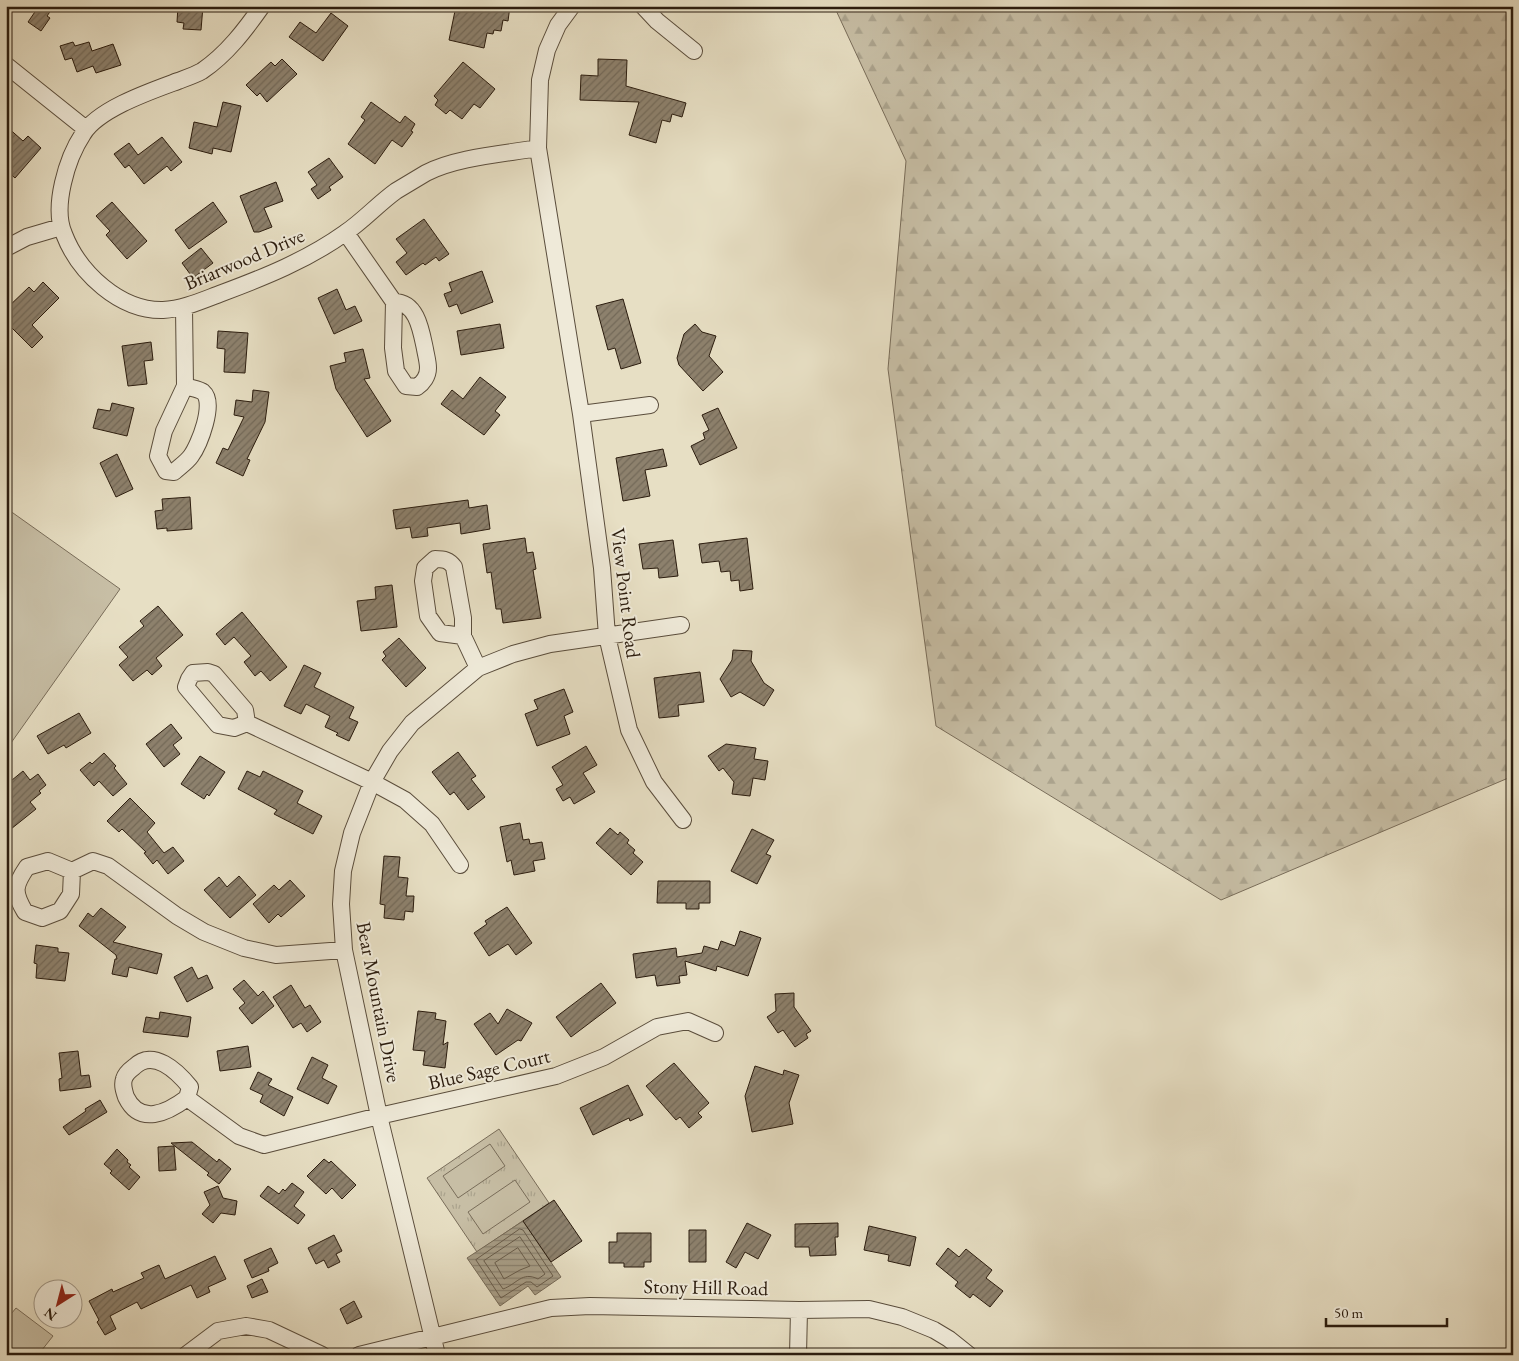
<svg xmlns="http://www.w3.org/2000/svg" width="1519" height="1361" font-family="'EB Garamond',serif">
	<defs>
		<pattern id="forest-firs" width="22" height="20" patternUnits="userSpaceOnUse" patternTransform="scale(1.25)"><rect width="22" height="20" fill="#c7bea5"/><path d="M5 1l3.5 6h-7zM16 11l3.5 6h-7z" fill="#aba38d"/></pattern>
		<pattern id="park-tufts" width="24" height="20" patternUnits="userSpaceOnUse" patternTransform="scale(1.25)"><rect width="24" height="20" fill="#c7bea5"/><path d="M3 7l-1-3M5 7V3M7 7l1-3M15 17l-1-3M17 17v-4M19 17l1-3" fill="none" stroke="#aba38d"/></pattern>
		<pattern id="water-rules" width="6" height="5" patternUnits="userSpaceOnUse" patternTransform="scale(1.25)"><rect width="6" height="5" fill="#a79d86"/><path d="M0 2.5h6" fill="none" stroke="#887f6c"/></pattern>
		<pattern id="building-hatch" width="6" height="6" patternUnits="userSpaceOnUse" patternTransform="scale(1.25)"><rect width="6" height="6" fill="#8d816d"/><path d="M-1 1l2-2M0 6l6-6M5 7l2-2" fill="none" stroke="#736958"/></pattern>
	</defs>
	<rect width="100%" height="100%" fill="#e7dfc4"/>
	<filter id="stains"><feTurbulence type="fractalNoise" baseFrequency=".004" numOctaves="4"/><feColorMatrix values="0 0 0 0 .2 0 0 0 0 .09 0 0 0 0 .02 0 0 0 .5 -.17"/></filter>
	<radialGradient id="worn" r=".72"><stop offset=".6" stop-color="#630" stop-opacity="0"/><stop offset="1" stop-color="#630" stop-opacity=".3"/></radialGradient>
	<path fill="url(#forest-firs)" stroke="#796d5a" d="M834 6H1513V776L1221 900 936 726 888 369 906 161Z"/>
	<path fill="url(#park-tufts)" stroke="#796d5a" d="M499 1129 549 1203 477 1252 427 1178Z"/>
	<path fill="#c7bea5" stroke="#796d5a" d="M6 508 120 589 6 750Z
		M490 1144 505 1166 458 1198 443 1176Z
		M515 1180 530 1202 483 1234 468 1212Z
		M16 1308 53 1336 38 1355H6V1320Z"/>
	<path fill="url(#water-rules)" stroke="#756956" d="M523 1221 561 1277 535 1295 528 1286 500 1306 467 1258Z"/>
	<g fill="none" stroke-linecap="round" stroke-linejoin="round">
		<path stroke="#695c4a" stroke-width="1" d="M520 1229 523 1230 553 1276 537 1287 531 1282H526L501 1298 476 1260Z
			M520 1237 545 1274 538 1279C522 1271 517 1284 503 1289L484 1261Z
			M518 1248 530 1266 520 1270 504 1279 495 1263Z"/>
	</g>
	<path fill="url(#building-hatch)" stroke="#2b1c0e" d="M39 6H54L47 16 50 18 41 31 28 22Z
		M178 6H203L201 30 183 29 184 23 177 22Z
		M456 6H510L508 21 503 20 501 31 494 30 493 34 487 33 484 48 449 40Z
		M331 13 348 26 323 61 289 37 300 22 316 33Z
		M73 42 75 46 89 42 92 51 113 44 121 65 96 73 93 66 77 72 72 58 65 60 60 46Z
		M282 59 297 74 267 102 260 93 257 96 246 85 271 62 275 66Z
		M598 59 627 60 626 86 686 103 682 117 672 114 670 122 662 120 656 143 629 135 639 102 580 100 581 75 598 76Z
		M463 62 495 89 480 108 474 104 462 119 450 110 446 114 435 105 438 100 434 96Z
		M223 102 241 106 231 152 213 148 212 154 189 148 194 122 217 127Z
		M371 102 400 123 405 116 415 124 411 131 413 132 402 147 392 140 375 164 348 144 365 120 361 117Z
		M6 126 23 141 28 136 41 148 15 178 6 170Z
		M162 137 182 162 171 171 167 166 144 184 129 165 125 168 114 154 129 143 138 155Z
		M329 158 343 177 329 187 331 190 318 199 311 189 317 185 308 172Z
		M276 182 283 201 264 208 272 227 259 232H254L240 196Z
		M112 202 147 241 127 259 106 235 110 231 96 216Z
		M213 202 227 222 189 249 175 230Z
		M424 219 449 254 439 261 436 257 425 265 423 263 406 275 396 262 407 253 396 239Z
		M201 248 213 263 193 278 182 263Z
		M482 271 493 302 461 314 457 304 449 307 444 294 452 291 449 283Z
		M43 282 59 298 32 325 43 337 32 348 6 322V309L29 287 34 292Z
		M337 289 346 310 355 306 362 321 334 334 318 298Z
		M623 299 641 363 621 369 615 348 608 350 596 306Z
		M500 324 504 348 461 355 457 331Z
		M695 324 702 332 716 336 709 356 723 372 703 391 679 365 677 358 684 334Z
		M218 331 248 333 245 373 224 372 225 349 217 348Z
		M151 342 153 360 144 361 147 384 128 386 122 346Z
		M363 349 370 378 364 379 391 421 367 437 336 389 330 366 346 362 344 353Z
		M480 377 506 397 495 411 500 415 484 435 441 404 452 390 463 399Z
		M253 390 269 392 265 422 247 459 250 460 243 476 216 463 223 448 228 450 244 417 234 415 236 400 252 402Z
		M112 403 134 408 127 436 93 428 98 409 110 411Z
		M718 408 737 448 700 465 691 446 705 439 703 433 709 430 702 415Z
		M663 449 667 466 645 470 650 496 623 501 616 458Z
		M117 454 133 489 116 497 100 463Z
		M190 497 192 529 167 531V528L157 529 155 511 163 510 162 499Z
		M468 500 469 508 487 505 490 529 461 534 460 523 427 528 428 536 412 538 410 527 396 529 393 510Z
		M525 538 527 553 533 552 536 569 533 570 541 618 503 623 501 609H496L491 572 487 573 483 544Z
		M747 538 753 589 740 591 739 580 731 581 730 571 721 572 719 561 702 563 699 544Z
		M673 540 678 576 659 578 658 568 643 569 639 544Z
		M392 585 397 627 361 631 357 601 376 599 375 587Z
		M158 606 183 635 156 658 162 666 152 675 147 670 133 681 119 665 128 657 119 647 144 626 140 621Z
		M242 612 287 667 270 681 261 671 255 676 244 662 251 656 234 637 225 645 216 634Z
		M399 638 426 668 406 687 382 660 386 656 383 652Z
		M733 650 752 651 751 661 764 683 774 690 764 706 740 692 731 697 720 679 732 660Z
		M304 665 321 673 314 687 354 707 349 718 358 722 349 741 336 735 338 733 325 727 330 716 306 704 301 714 284 706Z
		M700 672 704 702 678 705 679 716 659 718 654 678Z
		M564 689 573 712 564 716 570 734 537 746 525 714 538 709 534 700Z
		M79 713 91 733 66 748 64 745 48 754 37 736Z
		M171 724 182 738 173 745 180 754 164 767 146 744Z
		M726 744 756 748 754 759 768 761 765 780 753 778 750 796 732 794 734 782 723 768 719 771 708 756Z
		M586 746 597 765 583 773 595 792 574 804 570 797 563 801 556 789 563 785 552 767Z
		M458 752 476 776 471 779 485 797 468 810 454 792 450 795 432 772Z
		M104 753 116 766 114 768 127 784 113 796 99 781 94 786 80 770 90 762 92 764Z
		M200 756 225 772 209 796 207 794 204 799 181 784Z
		M23 771 30 780 38 774 46 785 39 791 41 793 30 802 36 809 6 833V785Z
		M247 771 260 777 263 771 303 791 297 803 322 816 313 834 274 814 277 810 238 789Z
		M130 798 155 823 147 832 164 853 173 847 184 861 168 874 157 860 153 864 144 853 146 852 122 829 119 832 107 821Z
		M520 823 523 840 529 839 530 844 542 842 545 859 533 861 535 871 514 875 511 860 507 862 500 827Z
		M610 828 618 835 620 832 629 840 627 843 635 850 633 853 643 862 631 875 596 843Z
		M752 829 774 840 766 854 771 856 757 884 731 871Z
		M384 856 400 857 398 877 408 878 406 896H414L413 912 405 911 404 920 384 918 385 905 380 904Z
		M239 876 256 895 230 918 204 890 219 877 227 887Z
		M290 880 305 896 281 917 278 914 269 923 253 904 274 885 279 890Z
		M658 881H710V903H699V909H686V903H657Z
		M507 907 532 943 516 955 508 944 489 956 474 933 487 924 485 921Z
		M101 908 126 927 113 942 162 954 157 974 129 967 127 977 112 974 115 959H117L116 955 79 926 88 913 93 917Z
		M740 931 761 938 748 976 717 966 716 971 685 961 687 975 679 976 680 983 657 986 655 975 636 978 633 954 676 948 677 957 702 953 704 946 718 950 721 941 735 946Z
		M36 945 58 948V952L69 953 65 981 36 978 37 964 34 963Z
		M192 967 198 979 207 975 213 988 187 1002 174 977Z
		M244 980 258 996 263 991 274 1006 252 1024 239 1008 245 1003 233 989Z
		M601 983 616 1003 571 1037 556 1017Z
		M291 985 305 1008 310 1005 321 1022 307 1032 301 1023 293 1028 273 997Z
		M794 993V1007L811 1031 806 1034 808 1038 795 1047 783 1030 778 1033 767 1017 776 1011 775 994Z
		M507 1009 532 1023 521 1041 518 1040 496 1055 474 1024 490 1013 498 1024Z
		M418 1011 436 1013 435 1019 446 1021 443 1045 448 1042 445 1068 423 1065 425 1051 413 1050Z
		M160 1012 191 1017 188 1037 143 1032 146 1017 159 1019Z
		M248 1046 251 1067 220 1071 217 1051Z
		M78 1051 81 1076 89 1075 91 1087 60 1091 59 1079 62 1078 59 1053Z
		M312 1057 328 1065 322 1078 337 1086 328 1104 297 1089Z
		M674 1063 709 1103 698 1113 702 1117 689 1128 680 1117 676 1120 646 1086Z
		M755 1066 783 1075 784 1070 799 1075 789 1103 793 1124 752 1132 745 1096Z
		M258 1072 272 1079 268 1085 293 1097 284 1116 260 1102 263 1095 250 1089Z
		M628 1085 643 1115 630 1121 629 1118 593 1135 580 1108Z
		M100 1100 107 1112 69 1135 63 1127 86 1111 85 1109Z
		M192 1142 217 1162 219 1159 231 1169 219 1184 207 1175 209 1173 171 1143Z
		M174 1146 176 1170 159 1171 158 1147Z
		M117 1149 128 1160 127 1162 131 1165 129 1167 140 1177 129 1190 110 1173 112 1171 104 1164Z
		M324 1159 329 1163 331 1161 356 1185 342 1199 332 1188 326 1194 307 1176Z
		M292 1183 304 1192 294 1206 305 1215 298 1224 260 1196 268 1186 279 1194 283 1189 285 1191Z
		M218 1186 223 1198 237 1201 235 1215 221 1213 213 1223 202 1214 210 1205 204 1192Z
		M554 1200 582 1241 551 1262 523 1221Z
		M747 1223 771 1235 758 1259 745 1252 736 1268 726 1262Z
		M838 1223V1237H835L836 1255 810 1256 809 1247H795V1224Z
		M869 1226 916 1237 910 1266 888 1261 889 1255 864 1250Z
		M689 1230H706V1262H689Z
		M617 1233H651V1262H644V1267H624V1263H609V1242H617Z
		M334 1235 342 1251 336 1254 340 1262 328 1268 324 1260 316 1264 308 1248Z
		M271 1248 278 1263 268 1268 269 1271 252 1278 244 1260Z
		M948 1248 959 1257 966 1249 992 1270 986 1278 1003 1291 990 1307 973 1294 970 1298 955 1286 958 1282 936 1264Z
		M215 1256 226 1279 208 1287 210 1292 197 1298 191 1285 141 1309 137 1302 110 1316 116 1329 105 1335 97 1322 99 1320 89 1301 112 1289 113 1292 144 1278 141 1273 159 1265 165 1279Z
		M262 1279 268 1292 252 1298 247 1286Z
		M354 1301 362 1317 347 1324 340 1309Z"/>
	<g fill="none" stroke-linecap="round" stroke-linejoin="round">
		<g stroke="#5a4d3c" stroke-width="18">
			<path id="minor" d="M262 6C245 30 227 54 202 71 195 75 186 78 178 81 151 91 98 109 83 134 67 158 52 207 64 234 79 273 120 311 163 310 184 309 203 300 222 293 265 277 307 260 345 233 363 221 378 204 396 191 406 185 416 179 426 173 457 157 504 154 538 148
				M572 6 558 25 547 50 540 80 538 148 581 414 602 568 607 636 629 730 654 782 683 820
				M643 6 657 21 694 51
				M6 65 86 129
				M346 233 394 302 393 348 396 371 406 386 417 387C423 383 428 376 428 368 428 362 426 355 425 349 421 330 417 302 394 302
				M6 248 27 237 61 227
				M184 308 185 386 164 431 158 456 166 471 174 472C179 467 187 462 191 456 199 445 216 403 203 392 199 389 190 388 185 386
				M581 414 650 405
				M463 636 440 633 428 616 423 581 425 568 435 559C444 559 449 560 454 567L463 618V636L478 668
				M247 723 234 728 218 725 186 687 189 679 193 673 208 672 214 674 245 710 247 723 372 782 405 800 432 824 460 865
				M72 871 71 894 60 911 42 918 25 912C13 892 14 886 27 867L48 861 72 871 93 861 108 866 177 916 204 932 244 948 276 955 344 950
				M187 1098 190 1087C177 1071 153 1048 134 1067 130 1070 125 1075 124 1079 122 1085 124 1091 126 1097 140 1126 167 1113 187 1098L239 1136 264 1145 379 1116 556 1076 604 1057 657 1027 688 1021 715 1033
				M186 1355 218 1331 246 1326 269 1330 322 1355
				M359 1355 551 1308 590 1306 799 1310 869 1309 902 1317 934 1330 949 1339 969 1355
				M437 1355 379 1116 344 950 341 904 343 871 352 833 372 782 390 751 412 723 478 668 513 654 550 644 681 625
				M798 1355 799 1310"/>
		</g>
		<use href="#minor" stroke="#efead9" stroke-width="16"/>
	</g>
	<g text-anchor="middle" dominant-baseline="central" stroke-width="4" stroke-linejoin="round" paint-order="stroke">
		<g font-size="20" fill="#2b1c0e" stroke="#efead9">
			<text transform="translate(244 259) rotate(-23)">Briarwood Drive</text>
			<text transform="translate(626 593) rotate(83)">View Point Road</text>
			<text transform="translate(379 1002) rotate(79)">Bear Mountain Drive</text>
			<text transform="translate(489 1069) rotate(-13)">Blue Sage Court</text>
			<text transform="translate(706 1287) rotate(1)">Stony Hill Road</text>
		</g>
	</g>
	<rect width="1519" height="1361" fill="none" stroke="#e7dfc4" stroke-width="25"/>
	<rect x="8" y="8" width="1504" height="1346" fill="none" stroke="#2b1c0e" stroke-width="2.5"/>
	<rect x="12" y="12" width="1494" height="1336" fill="none" stroke="#2b1c0e"/>
	<g transform="translate(58 1304) rotate(216)"><circle r="24" fill="#efead9" stroke="#a19888"/>
	<path d="M0-4L9 19L0 12L-9 19Z" fill="#8f2418"/>
	<text y="-8" font-size="14" font-weight="bold" text-anchor="middle" fill="#2b1c0e">N</text>
	</g>
	<path d="M1326 1318v8h121v-8" fill="none" stroke="#2b1c0e" stroke-width="2.5"/>
	<text x="1334" y="1318" font-size="15" fill="#2b1c0e" stroke="#efead9" stroke-width="4" paint-order="stroke">50 m</text>
	<rect width="100%" height="100%" filter="url(#stains)"/>
	<rect width="100%" height="100%" fill="url(#worn)"/>
</svg>
